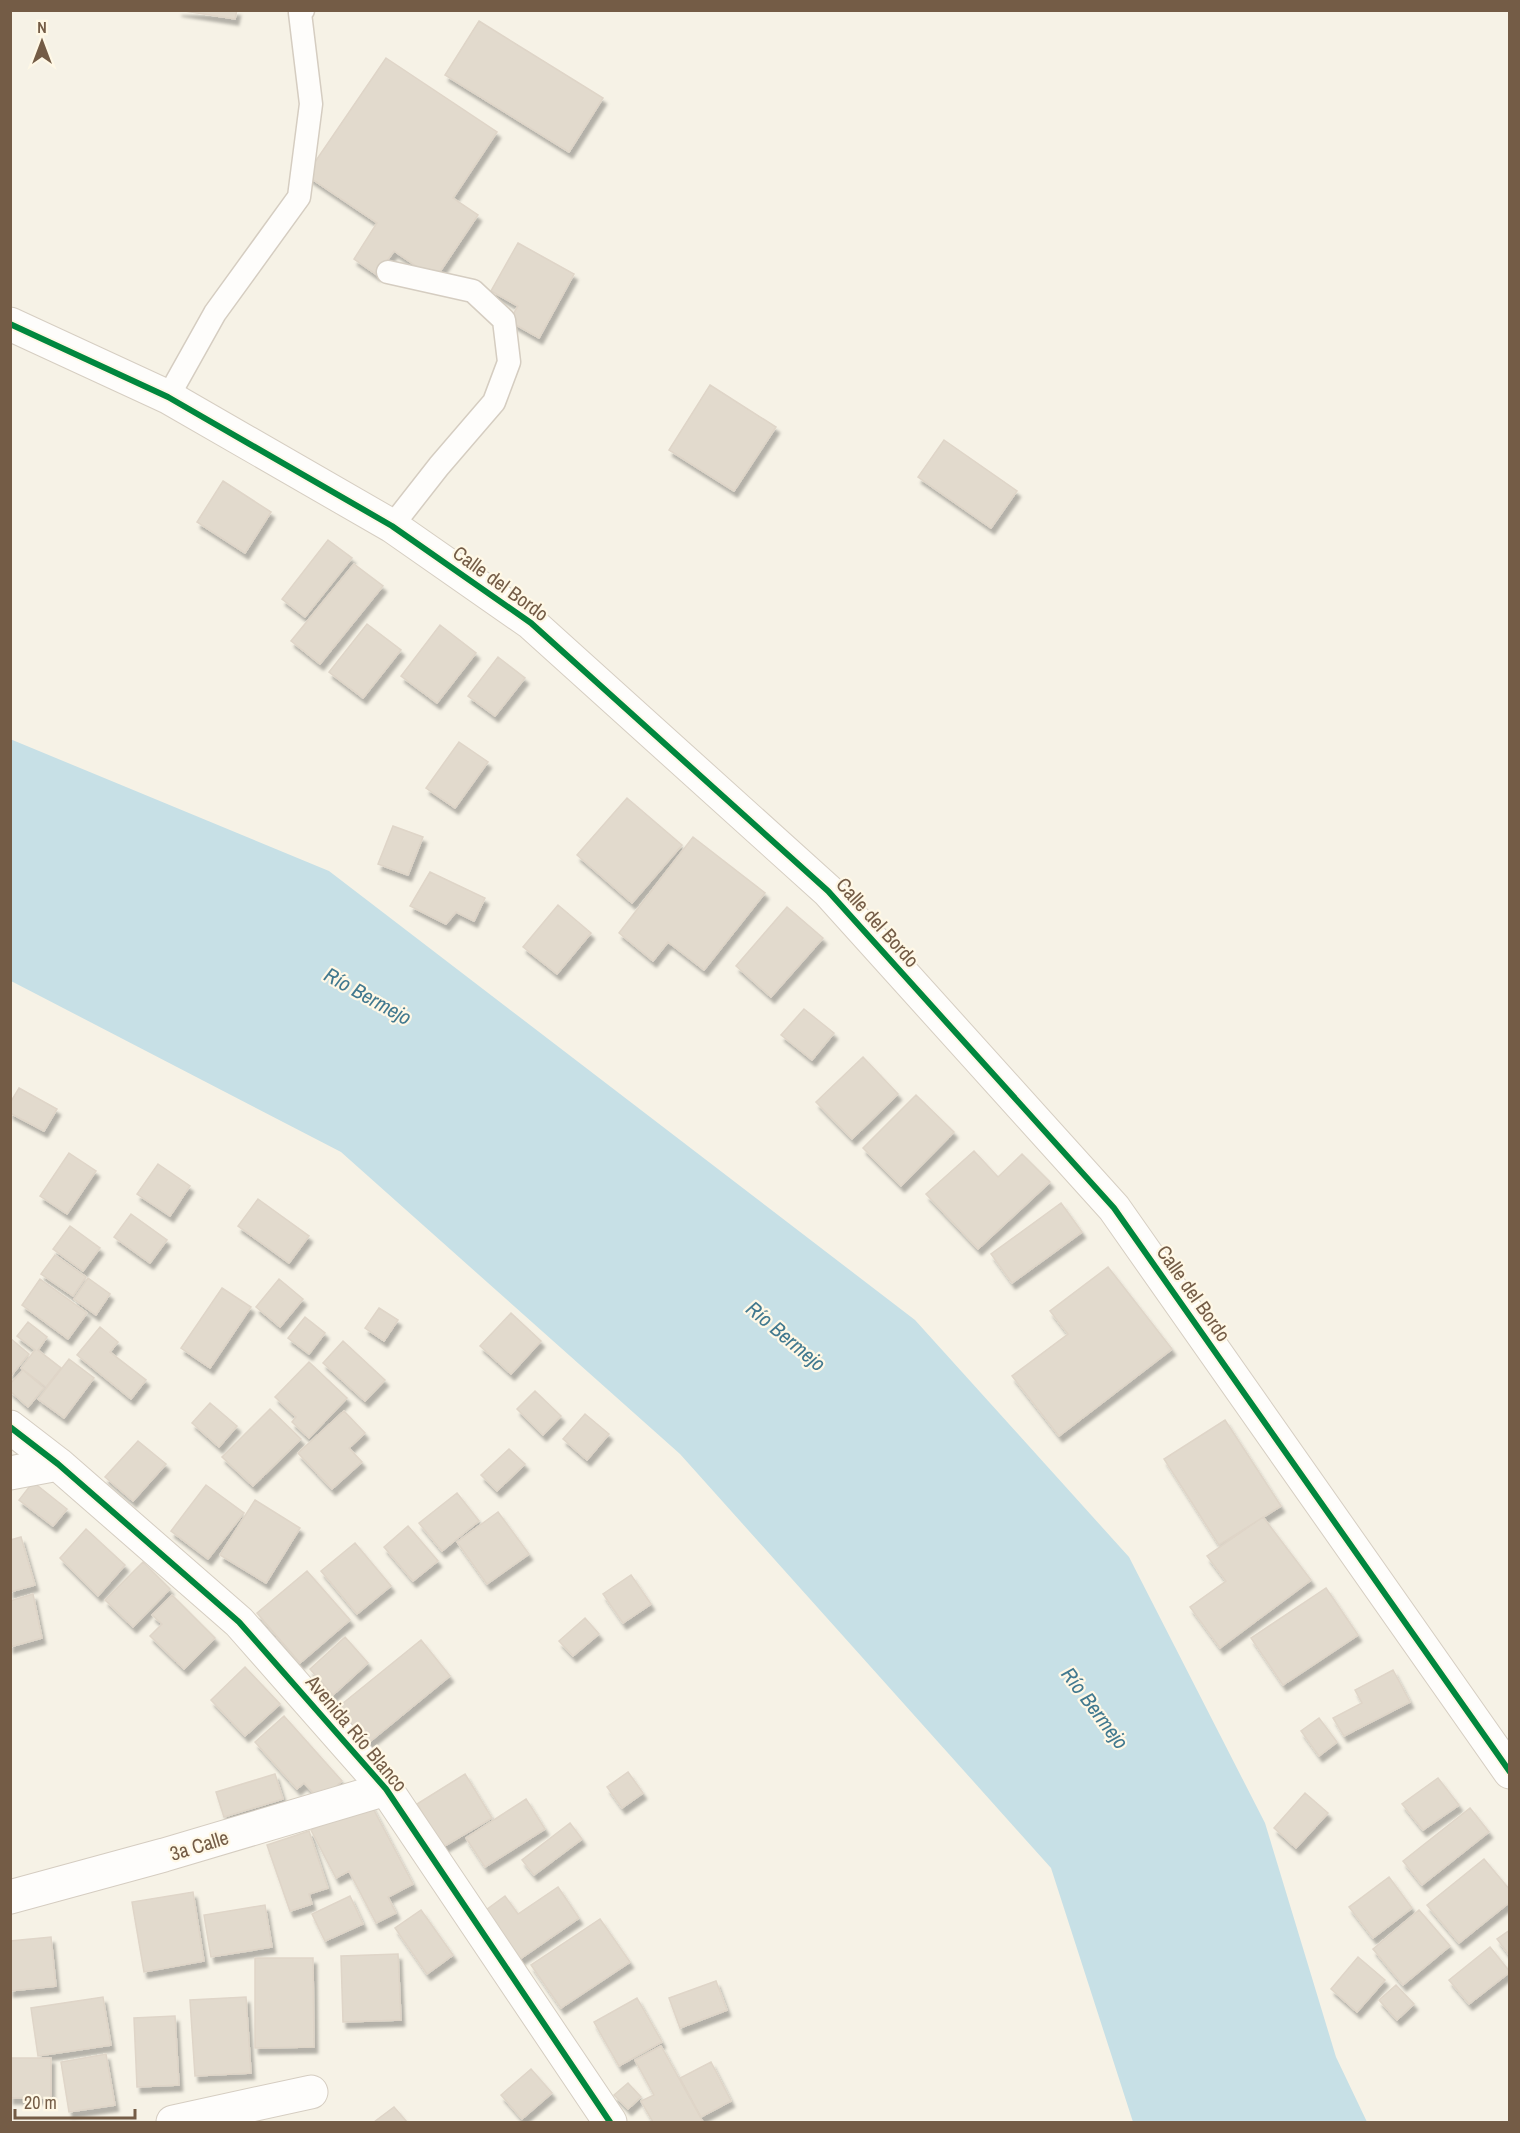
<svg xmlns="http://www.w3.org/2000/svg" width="1520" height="2133" font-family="'Archivo Narrow',sans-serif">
	<defs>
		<filter id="shadow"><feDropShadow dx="3.5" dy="6" stdDeviation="1.5" flood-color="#0004"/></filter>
	</defs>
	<rect width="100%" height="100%" fill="#f6f2e6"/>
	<path fill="#c7e0e6" d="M10 739 329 871 915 1320 1129 1557 1265 1823 1336 2057 1367 2122H1133L1051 1868 680 1454 341 1152 11 981Z"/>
	<path fill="#e2dacd" stroke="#dfd5c8" stroke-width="1.5" filter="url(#shadow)" d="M178 10H237L235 19Z
		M479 21 603 98 569 152 445 75Z
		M386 58 497 132 453 198 478 215 435 279 394 251 377 275 354 259 377 223 306 175Z
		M518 243 574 274 539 338 509 321 518 306 491 291Z
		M710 385 776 427 734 491 669 450Z
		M944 440 1017 491 991 528 918 477Z
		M223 481 271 512 245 553 197 522Z
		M328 540 352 558 305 617 282 599Z
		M354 564 383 586 320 664 291 641Z
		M367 624 401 650 363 698 329 672Z
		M440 625 476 653 437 703 401 676Z
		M498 657 525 678 495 716 468 696Z
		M459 742 488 762 455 808 426 788Z
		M627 798 682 845 632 903 577 855Z
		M393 826 423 837 408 875 378 864Z
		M693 837 765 893 704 970 668 942 653 961 619 933Z
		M430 872 485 898 474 921 456 912 446 924 410 906Z
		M558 905 591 933 557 974 523 947Z
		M787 907 823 938 771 997 736 966Z
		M804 1009 834 1033 812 1060 781 1035Z
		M863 1057 898 1094 852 1139 816 1102Z
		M19 1088 57 1109 44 1131 10 1113V1103Z
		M916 1095 954 1132 901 1186 863 1148Z
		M974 1151 998 1177 1022 1154 1050 1182 978 1249 926 1194Z
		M69 1153 96 1171 67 1214 40 1196Z
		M158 1164 190 1186 170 1216 137 1194Z
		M258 1199 309 1236 289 1263 238 1226Z
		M1061 1203 1082 1232 1012 1283 991 1254Z
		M131 1214 167 1240 150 1263 114 1237Z
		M70 1226 100 1248 83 1271 53 1249Z
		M55 1255 86 1277 73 1296 41 1274Z
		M1108 1267 1172 1349 1059 1436 1012 1376 1068 1334 1050 1311Z
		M88 1278 110 1294 96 1315 74 1299Z
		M40 1279 87 1313 68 1339 22 1305Z
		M279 1279 303 1299 280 1327 256 1307Z
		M222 1288 251 1307 210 1368 181 1348Z
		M379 1308 398 1320 384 1341 365 1328Z
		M511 1313 541 1341 511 1374 480 1346Z
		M305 1317 325 1333 309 1354 288 1338Z
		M28 1322 47 1337 38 1350 61 1368 46 1387 21 1368 35 1350 17 1336Z
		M100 1327 118 1342 110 1352 146 1380 131 1399 77 1355Z
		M10 1338 29 1354 10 1377Z
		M343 1341 385 1380 365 1401 323 1363Z
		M69 1359 94 1378 64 1418 38 1399Z
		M309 1362 347 1398 309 1438 292 1422 296 1417 275 1397Z
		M23 1370 44 1388 28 1407 10 1391V1384Z
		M535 1391 561 1416 543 1435 517 1409Z
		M210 1403 237 1426 219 1447 192 1423Z
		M270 1409 301 1439 253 1486 222 1457Z
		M344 1411 365 1433 349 1448 362 1462 332 1489 298 1453Z
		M585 1414 609 1434 587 1460 563 1439Z
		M1225 1420 1281 1506 1219 1545 1164 1459Z
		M138 1441 166 1464 133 1501 105 1477Z
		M509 1449 525 1464 497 1491 481 1475Z
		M33 1482 67 1509 53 1526 19 1500Z
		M206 1485 244 1513 208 1559 171 1531Z
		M457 1493 479 1521 442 1551 419 1523Z
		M255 1500 300 1528 266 1583 220 1555Z
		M498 1512 529 1554 487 1584 457 1542Z
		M1263 1517 1311 1580 1220 1648 1190 1607 1226 1581 1207 1556Z
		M408 1526 438 1561 413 1581 384 1547Z
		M86 1529 125 1565 98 1596 60 1558Z
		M21 1537 35 1585 10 1592V1540Z
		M355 1543 391 1586 357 1614 321 1571Z
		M143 1562 170 1589 133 1627 105 1600Z
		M307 1571 350 1620 300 1663 257 1613Z
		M631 1575 651 1604 623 1623 603 1594Z
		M1326 1588 1358 1635 1283 1685 1251 1638Z
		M33 1594 42 1638 10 1647V1601Z
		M172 1595 215 1638 184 1669 150 1636 162 1624 152 1615Z
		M585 1618 599 1634 573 1656 559 1641Z
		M345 1637 368 1663 333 1695 310 1669Z
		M421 1640 450 1676 367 1744 337 1708Z
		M245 1667 280 1704 245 1736 211 1700Z
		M1393 1670 1410 1702 1344 1736 1333 1718 1362 1703 1355 1690Z
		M284 1716 342 1781 320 1800 304 1783 297 1789 255 1742Z
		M1319 1718 1337 1742 1319 1756 1301 1731Z
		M628 1772 643 1793 622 1808 607 1787Z
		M275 1774 283 1799 224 1817 216 1792Z
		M465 1774 492 1818 443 1847 417 1804Z
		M1438 1778 1459 1805 1423 1830 1402 1804Z
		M1305 1793 1328 1813 1296 1848 1274 1828Z
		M526 1799 545 1829 485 1867 466 1838Z
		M369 1801 413 1884 388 1897 396 1913 376 1923 349 1871 336 1878 311 1830Z
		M1470 1808 1489 1832 1422 1885 1403 1861Z
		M570 1823 582 1839 534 1875 522 1860Z
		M309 1831 328 1888 309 1894 312 1904 290 1911 267 1845Z
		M1484 1859 1510 1890V1902L1459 1943 1427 1905Z
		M1389 1877 1412 1908 1373 1938 1349 1907Z
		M558 1887 579 1918 520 1959 486 1910 505 1896 518 1914Z
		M193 1892 204 1961 144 1972 132 1902Z
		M350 1896 363 1924 325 1941 312 1914Z
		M265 1905 272 1947 211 1957 204 1915Z
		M421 1910 453 1955 427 1974 395 1928Z
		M1419 1910 1450 1946 1403 1985 1373 1949Z
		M600 1919 630 1962 561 2008 531 1965Z
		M1510 1930V1956L1497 1939Z
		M51 1937 56 1986 10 1991V1941Z
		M1490 1947 1510 1972 1469 2004 1449 1980Z
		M398 1954 401 2020 343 2022 341 1956Z
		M1358 1957 1385 1980 1357 2012 1331 1989Z
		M255 1958H313L314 2047 255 2048Z
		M716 1981 727 2010 680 2028 669 1998Z
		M1396 1985 1414 2004 1397 2020 1379 2000Z
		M103 1997 111 2045 38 2056 31 2008Z
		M246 1997 251 2073 195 2076 190 2000Z
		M637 1998 662 2042 619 2066 594 2022Z
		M175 2016 179 2085 137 2087 134 2018Z
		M661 2046 703 2122H653L641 2101 654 2095 635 2060Z
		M106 2054 115 2105 69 2112 61 2062Z
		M10 2058H51V2098H10Z
		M711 2062 731 2101 701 2117 680 2078Z
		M531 2069 552 2093 522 2119 501 2095Z
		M628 2083 641 2097 628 2109 614 2095Z
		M394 2107 407 2122H374Z"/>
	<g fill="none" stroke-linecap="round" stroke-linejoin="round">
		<g stroke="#d5cdc1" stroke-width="25">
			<path id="lane" d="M388 272 473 291 504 320 509 362 494 402 439 466 392 526
				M168 397 215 313 299 197 311 104 300 13 303 10"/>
		</g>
		<g stroke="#d5cdc1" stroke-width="35">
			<path id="street" d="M10 1427 58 1464 239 1622 386 1789 610 2122
				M10 1473 58 1464
				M10 1897 164 1855 386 1789
				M173 2122 311 2092"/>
		</g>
		<g stroke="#d6cec2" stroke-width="35">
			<path id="secondary" d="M10 324 168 397 392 526 531 623 828 891 1114 1208 1510 1772"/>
		</g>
		<use href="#lane" stroke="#fefdfb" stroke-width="22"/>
		<use href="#street" stroke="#fefdfb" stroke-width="33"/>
		<use href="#secondary" stroke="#fefdfb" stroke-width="33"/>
		<g stroke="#fff8e6" stroke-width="10">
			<path id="cycleway" d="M10 324 168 397 392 526 531 623 828 891 1114 1208 1510 1772
				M10 1427 58 1464 239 1622 386 1789 610 2122"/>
		</g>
		<use href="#cycleway" stroke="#00873e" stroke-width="6"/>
	</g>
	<g text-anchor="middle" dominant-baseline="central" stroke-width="4.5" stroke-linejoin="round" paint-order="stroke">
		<g font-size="20" fill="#745c46" stroke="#fff8e6">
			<text transform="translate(501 583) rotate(36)">Calle del Bordo</text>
			<text transform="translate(878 922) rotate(48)">Calle del Bordo</text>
			<text transform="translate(1194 1293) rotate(55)">Calle del Bordo</text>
			<text transform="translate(357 1733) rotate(50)">Avenida Río Blanco</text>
			<text transform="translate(199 1845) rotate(-17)">3a Calle</text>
		</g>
		<g font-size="21" font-style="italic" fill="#42798f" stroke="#fff8e6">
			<text transform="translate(368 996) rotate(29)">Río Bermejo</text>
			<text transform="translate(786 1336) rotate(40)">Río Bermejo</text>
			<text transform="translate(1095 1708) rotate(53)">Río Bermejo</text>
		</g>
	</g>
	<rect width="1520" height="2133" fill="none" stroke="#745c46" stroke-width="24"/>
	<g transform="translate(42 42)" stroke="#fff8e6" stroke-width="4.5" paint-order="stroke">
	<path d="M0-4.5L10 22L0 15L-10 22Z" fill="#745c46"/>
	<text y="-9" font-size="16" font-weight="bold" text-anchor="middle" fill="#745c46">N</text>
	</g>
	<path d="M15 2109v9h120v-9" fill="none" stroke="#745c46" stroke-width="3"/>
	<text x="24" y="2109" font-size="18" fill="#745c46" stroke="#fff8e6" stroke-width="4.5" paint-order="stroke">20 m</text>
</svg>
